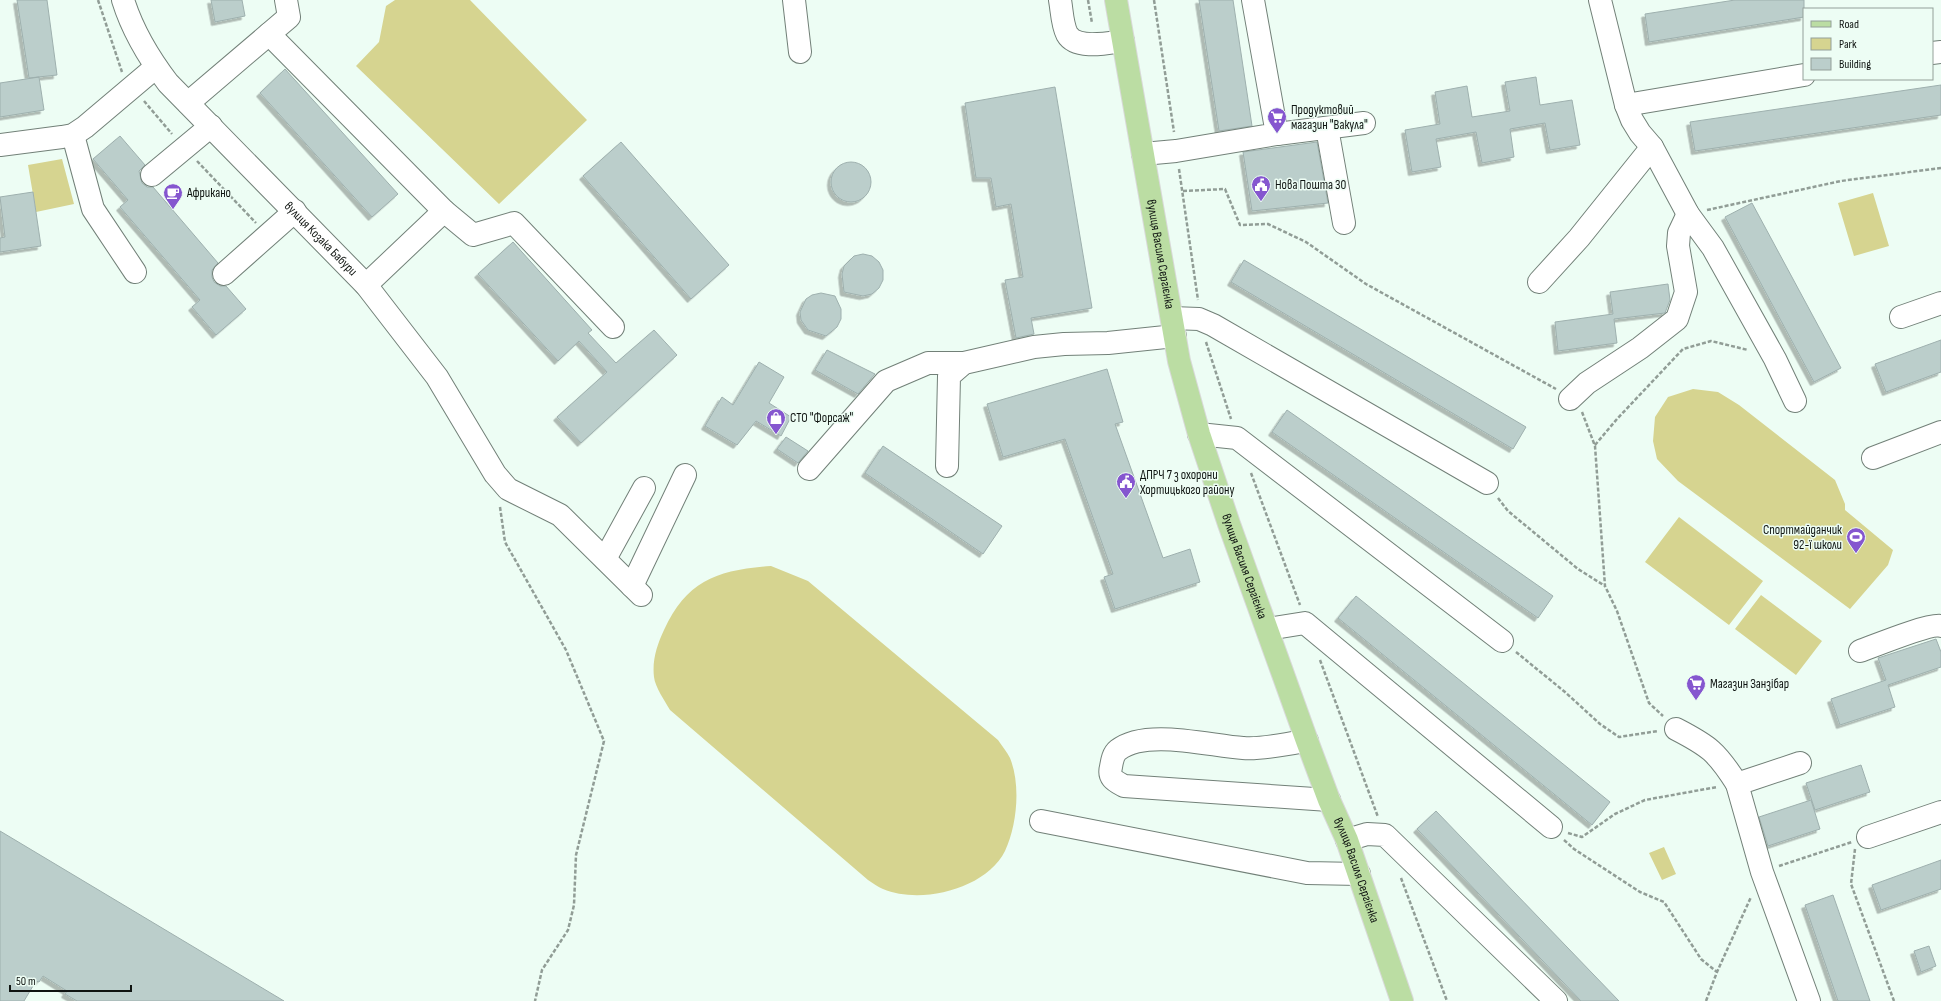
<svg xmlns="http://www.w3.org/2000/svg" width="1941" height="1001" font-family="'Sofia Sans Condensed',sans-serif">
	<defs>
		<filter id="shadow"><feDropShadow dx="-3.5" dy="3.5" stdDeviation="0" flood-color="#0004"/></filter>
	</defs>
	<rect width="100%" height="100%" fill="#edfdf4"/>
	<path fill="#d6d490" d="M395 0H470L587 120 499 204 356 66 379 42 386 6Z
		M62 159 74 204 36 212 28 165Z
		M1873 193 1889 246 1854 256 1838 203Z
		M1693 389 1718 392 1739 405 1835 480 1845 504V510L1893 550 1888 565 1850 609 1678 481 1657 459 1653 441 1655 417 1668 397Z
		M1679 517 1763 581 1729 625 1645 562Z
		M771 566 808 581 998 740C1002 746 1007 752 1010 758 1021 785 1017 825 1005 851 986 889 921 905 883 889 878 887 873 883 868 880L670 710C665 701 655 687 654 677 652 660 657 645 664 630 687 580 718 570 771 566Z
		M1761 595 1822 641 1796 675 1735 629Z
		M1664 847 1676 874 1662 880 1649 853Z"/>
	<path fill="#bbcecb" stroke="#9eb0ae" filter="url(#shadow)" d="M17 0H47L57 75 29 78Z
		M211 0H242L245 16 215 22Z
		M1199 0H1233L1252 126 1219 131Z
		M1735 0H1804V17L1649 42 1645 14Z
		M285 69 398 194 372 217 260 93Z
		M39 77 44 110 0 117V83Z
		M1536 77 1540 105 1572 100 1580 145 1550 150 1545 123 1510 129 1514 157 1482 163 1476 132 1436 139 1441 167 1412 172 1405 130 1440 124 1435 92 1467 86 1472 117 1510 111 1505 82Z
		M1941 85V115L1695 151 1690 122Z
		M1055 87 1092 308 1031 318 1034 334 1016 338 1005 280 1023 277 1011 204 996 207 991 178H976L965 103Z
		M120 136 145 165 139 171 142 183 147 187H153L218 263 212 270V277L214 282 220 286H226L246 309 216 335 192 307 200 300 120 207 128 200 93 159Z
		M621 142 729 265 691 299 583 176Z
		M1317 142 1328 203 1252 211 1243 152Z
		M831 182a20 20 0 1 1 40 0a20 20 0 1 1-40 0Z
		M33 192 41 246 0 252V238L5 237 0 197Z
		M1752 203 1841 368 1814 382 1725 217Z
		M513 242 592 330 588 333 616 363 654 330 677 355 581 443 557 417 607 372 579 341 558 361 478 274Z
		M863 254 872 256 879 262 883 270V280L879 288 872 294 863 296 844 292 842 274 844 266 854 256Z
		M1244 260 1526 427 1513 449 1231 282Z
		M1668 284 1670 300 1665 313 1614 319 1617 343 1558 351 1555 322 1613 314 1610 292Z
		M821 293 835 296 841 309V319L837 327 826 336 808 330 801 320 800 312 806 299 812 295Z
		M1941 340V372L1886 392 1875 364Z
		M827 350 875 374 858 394 815 370Z
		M759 362 784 377 769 403 791 417 781 436 756 421 737 445 705 426 722 397 733 405Z
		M1107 369 1123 422 1115 424 1163 558 1190 549 1200 582 1115 609 1104 577 1113 574 1065 439 1003 457 987 404Z
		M1287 410 1553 596 1538 618 1272 432Z
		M786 437 808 451 798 463 777 449Z
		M883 446 1002 526 983 554 865 473Z
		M1356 596 1610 802 1592 825 1338 618Z
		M1936 639 1941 652V667L1888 685 1895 707 1840 725 1831 699 1886 680 1878 658Z
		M1861 765 1870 792 1815 810 1806 783Z
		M1811 800 1820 829 1768 846 1759 817Z
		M1436 811 1619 1001H1581L1417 829Z
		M0 831 284 1001H77L65 994 67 991 43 976 39 982 36 981 24 1001H0Z
		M1941 860V889L1881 910 1872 885Z
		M1833 895 1870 1001H1838L1805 905Z
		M1929 946 1936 966 1921 972 1914 951Z"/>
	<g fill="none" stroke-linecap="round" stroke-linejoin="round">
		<g stroke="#728078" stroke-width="24">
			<g id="minor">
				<path id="s1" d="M123 0C132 29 149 58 168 83L366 285 437 377 495 474 508 489 560 515 641 595"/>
				<path d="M794 0 800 52"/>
				<path d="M1060 0C1062 11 1062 24 1067 34 1076 50 1108 43 1123 41"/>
				<path d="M1600 0 1626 105 1632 120 1640 133 1652 147 1688 214 1713 248 1775 359 1795 401"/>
				<path d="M269 34 444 211 366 285"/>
				<path d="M1932 53 1941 52"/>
				<path d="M188 103 289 17 286 0"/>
				<path d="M1626 105 1804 75"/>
				<path d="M1327 128 1344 223"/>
				<path d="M1277 134 1364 123"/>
				<path d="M73 135 93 209 135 272"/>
				<path d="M0 145 62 137 73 135 85 127 156 67"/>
				<path d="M1143 154 1176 151 1277 134 1253 0"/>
				<path d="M152 175 211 126"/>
				<path d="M444 211 473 235 514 223 613 327"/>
				<path d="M224 274 295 211"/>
				<path d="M1539 282 1579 238 1652 147"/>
				<path d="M1901 317 1941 303"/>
				<path d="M1172 318 1199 319 1213 325 1487 483"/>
				<path d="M1570 399 1587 383 1640 348 1677 319 1686 292 1678 246 1679 233 1688 214"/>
				<path d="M1199 434 1237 438 1502 641"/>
				<path d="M1873 458 1941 432"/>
				<path d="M947 466 949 376 964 363 1034 347 1064 344 1108 343 1175 336"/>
				<path d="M809 469 886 381 928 363H964"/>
				<path d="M605 559 644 488"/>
				<path d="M632 586 685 475"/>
				<path d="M1268 629 1305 623 1551 827"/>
				<path d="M1860 651C1874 646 1930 623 1941 626"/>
				<path d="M1676 729C1709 746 1717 752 1737 784"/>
				<path d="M1307 741C1288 743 1263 750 1243 748 1210 746 1146 728 1118 750 1113 754 1112 761 1111 767 1108 778 1115 781 1124 786L1329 800"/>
				<path d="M1800 763 1737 784 1762 872 1809 1001"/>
				<path d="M1041 821 1307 873 1359 874"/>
				<path d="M1868 837 1941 812"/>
				<path d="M1347 840 1367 834 1385 835 1556 1001"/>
			</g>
		</g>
		<g stroke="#d9d9d9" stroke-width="24">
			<g id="major">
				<path id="s2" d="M1116 0 1179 361 1199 434 1229 524 1307 741 1329 800 1347 840 1402 1001"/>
			</g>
		</g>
		<path stroke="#919d96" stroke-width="2.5" stroke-dasharray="4 2" stroke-linecap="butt" d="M98 0 122 72
			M1088 0 1092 23
			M1154 0 1174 132
			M144 101 172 134
			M197 161 256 223
			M1179 169 1198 300
			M1183 191 1225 189 1240 225 1268 224 1306 242 1366 284 1556 389
			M1707 210 1841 181 1941 168
			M1206 342 1231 419
			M1582 412 1595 446 1605 586 1617 611 1649 703 1663 716
			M1595 445 1617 419 1683 349 1711 341 1748 350
			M1251 473 1300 605
			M1498 498 1508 511 1578 569 1605 586
			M500 507 505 542 566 650 604 741 576 855 574 905 568 930 542 970 535 1001
			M1516 652 1565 692 1600 724 1619 737 1658 731
			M1320 660 1378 817
			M1568 833 1582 837 1615 814 1645 800 1717 787
			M1564 840 1574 849 1640 892 1664 902 1701 959 1717 972
			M1855 849 1851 884 1894 1001
			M1779 866 1852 842
			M1401 878 1447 1001
			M1706 1001 1717 972 1751 897"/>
		<use href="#minor" stroke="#fff" stroke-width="22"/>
		<use href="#major" stroke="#bbdda3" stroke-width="22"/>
	</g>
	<defs>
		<g id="supermarket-pin" transform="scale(1)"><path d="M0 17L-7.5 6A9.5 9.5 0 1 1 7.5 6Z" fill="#8556cf" stroke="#edfdf4"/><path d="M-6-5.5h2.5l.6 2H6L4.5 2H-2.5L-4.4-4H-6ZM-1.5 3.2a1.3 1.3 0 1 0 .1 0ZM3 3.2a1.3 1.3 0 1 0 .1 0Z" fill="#fff"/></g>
		<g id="civic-pin" transform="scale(1)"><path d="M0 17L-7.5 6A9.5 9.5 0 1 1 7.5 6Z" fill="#8556cf" stroke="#edfdf4"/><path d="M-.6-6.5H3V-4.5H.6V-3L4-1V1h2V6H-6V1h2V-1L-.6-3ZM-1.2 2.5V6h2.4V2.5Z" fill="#fff"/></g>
		<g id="cafe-pin" transform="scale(1)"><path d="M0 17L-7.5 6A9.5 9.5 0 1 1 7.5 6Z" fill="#8556cf" stroke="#edfdf4"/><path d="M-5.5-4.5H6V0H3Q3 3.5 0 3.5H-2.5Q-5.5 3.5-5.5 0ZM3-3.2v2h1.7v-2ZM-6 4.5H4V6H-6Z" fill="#fff"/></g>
		<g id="shop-pin" transform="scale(1)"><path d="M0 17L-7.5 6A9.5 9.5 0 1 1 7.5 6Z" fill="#8556cf" stroke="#edfdf4"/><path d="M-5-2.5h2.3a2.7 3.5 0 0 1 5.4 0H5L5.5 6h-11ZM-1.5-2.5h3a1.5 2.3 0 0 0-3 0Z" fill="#fff"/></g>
		<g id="stadium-pin" transform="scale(1)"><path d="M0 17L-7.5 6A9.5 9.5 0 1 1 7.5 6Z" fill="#8556cf" stroke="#edfdf4"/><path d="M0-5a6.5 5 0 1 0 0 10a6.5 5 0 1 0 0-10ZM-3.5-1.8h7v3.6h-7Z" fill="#fff"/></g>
	</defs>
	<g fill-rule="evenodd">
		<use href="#supermarket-pin" x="1277" y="117"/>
		<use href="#civic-pin" x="1261" y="185"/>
		<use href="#cafe-pin" x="173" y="193"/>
		<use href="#shop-pin" x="776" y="418"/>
		<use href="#civic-pin" x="1126" y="482"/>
		<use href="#stadium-pin" x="1856" y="537"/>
		<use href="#supermarket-pin" x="1696" y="684"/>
	</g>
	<g text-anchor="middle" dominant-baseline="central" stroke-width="3" stroke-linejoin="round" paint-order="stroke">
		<g font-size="13" fill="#0f1411" stroke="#edfdf4" text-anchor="start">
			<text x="1291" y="110">Продуктовий<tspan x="1291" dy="15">магазин "Вакула"</tspan></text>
			<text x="1275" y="185">Нова Пошта 30</text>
			<text x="187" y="193">Африкано</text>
			<text x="790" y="418">СТО "Форсаж"</text>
			<text x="1140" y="475">ДПРЧ 7 з охорони<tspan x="1140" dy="15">Хортицького району</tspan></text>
			<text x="1842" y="530" text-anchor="end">Спортмайданчик<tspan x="1842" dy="15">92-ї школи</tspan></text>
			<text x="1710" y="684">Магазин Занзібар</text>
		</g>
		<g font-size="13" fill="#0f1411" stroke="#edfdf4">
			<text stroke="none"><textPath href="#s1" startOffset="313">вулиця Козака Бабури</textPath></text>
			<text stroke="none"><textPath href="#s2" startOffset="258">вулиця Василя Сергієнка</textPath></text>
			<text stroke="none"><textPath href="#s2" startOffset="582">вулиця Василя Сергієнка</textPath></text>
			<text stroke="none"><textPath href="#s2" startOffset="906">вулиця Василя Сергієнка</textPath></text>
		</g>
	</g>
	<rect x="1803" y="8" width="130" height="72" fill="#edfdf4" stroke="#94a099"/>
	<rect x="1811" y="21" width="20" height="6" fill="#bbdda3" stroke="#94a099"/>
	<text x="1839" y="28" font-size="12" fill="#0f1411">Road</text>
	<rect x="1811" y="38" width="20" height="12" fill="#d6d490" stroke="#94a099"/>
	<text x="1839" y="48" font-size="12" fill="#0f1411">Park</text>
	<rect x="1811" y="58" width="20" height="12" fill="#bbcecb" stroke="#94a099"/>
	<text x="1839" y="68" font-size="12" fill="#0f1411">Building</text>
	<path d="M10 985v6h121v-6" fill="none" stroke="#0f1411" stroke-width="2"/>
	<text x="16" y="985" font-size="12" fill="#0f1411" stroke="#edfdf4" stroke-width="3" paint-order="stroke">50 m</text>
</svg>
